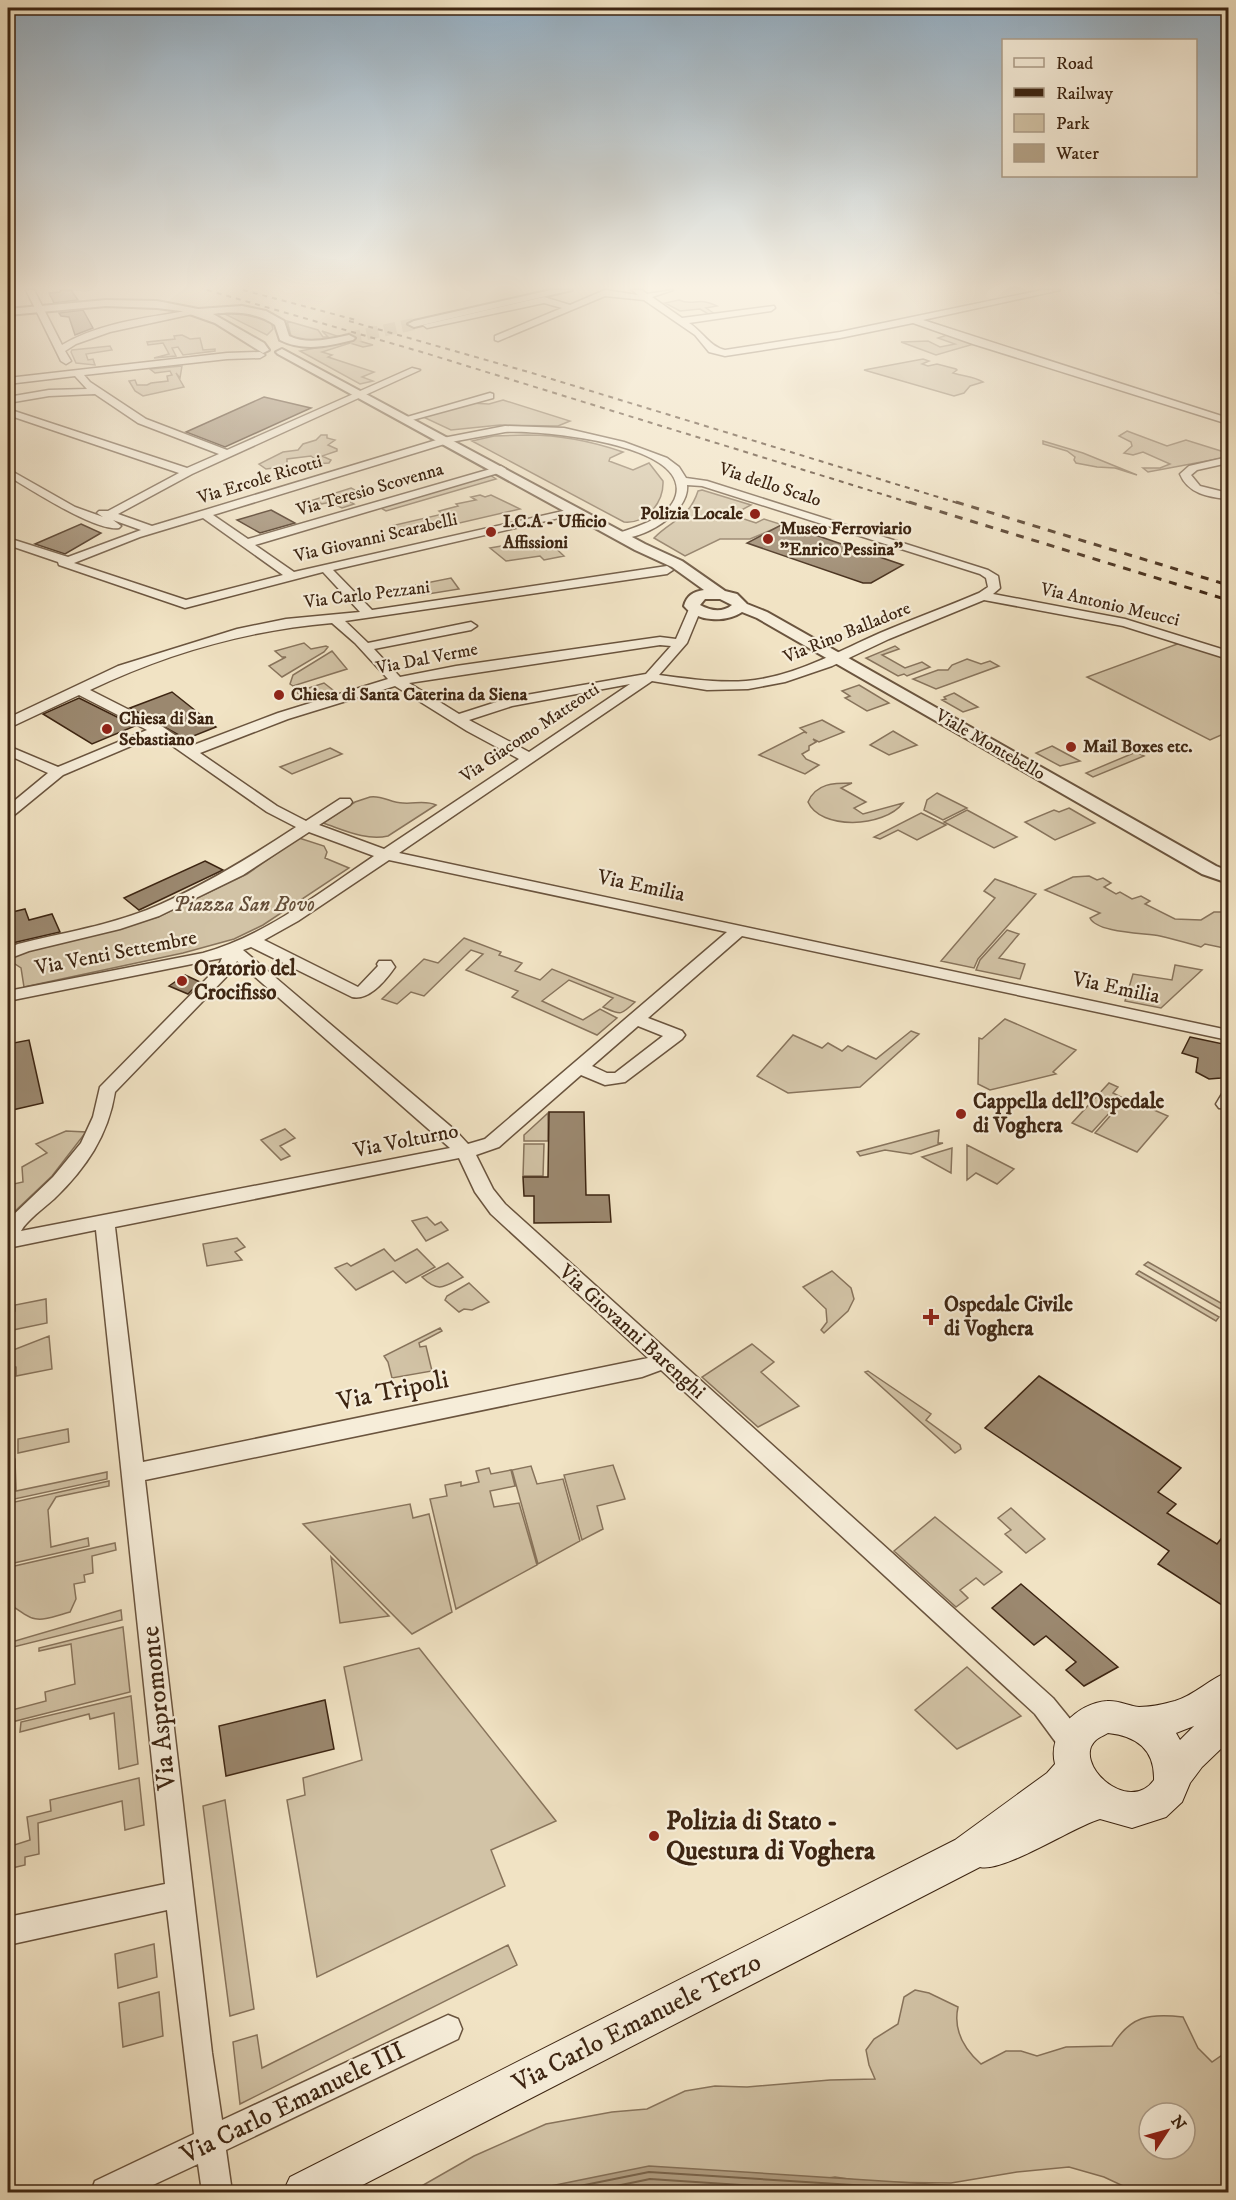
<svg xmlns="http://www.w3.org/2000/svg" width="1236" height="2200" font-family="'IM FELL DW Pica',serif">
	<rect width="100%" height="100%" fill="#f1e3c4"/>
	<filter id="stains"><feTurbulence type="fractalNoise" baseFrequency=".00333" numOctaves="4"/><feColorMatrix values="0 0 0 0 .2 0 0 0 0 .09 0 0 0 0 .02 0 0 0 .5 -.17"/></filter>
	<radialGradient id="worn" r=".72"><stop offset=".6" stop-color="#630" stop-opacity="0"/><stop offset="1" stop-color="#630" stop-opacity=".3"/></radialGradient>
	<path fill="#d2c3a6" stroke="#88745c" stroke-width="1.5" fill-rule="evenodd" d="M679 300C693 307 698 296 717 306L706 308 715 314 710 315 700 309 680 311 665 303Z
		M239 311 271 321 273 329 267 335 221 312Z
		M287 321 318 330 323 337H328L322 331 340 337C325 340 307 344 291 336Z
		M182 335 190 339 200 338 203 350 215 349V351L183 355 178 347 172 348 176 356 154 358 169 354 163 343 148 345 147 342 175 339 174 336Z
		M947 335 974 344 936 355 901 342 928 341 940 347 955 344 938 338Z
		M356 340 373 345 363 347 350 343 322 352 332 355 328 357 374 372 362 377 373 381 360 384 300 351Z
		M110 346 112 350 86 354 88 360 93 359 95 365 76 363 71 352 72 350Z
		M923 359 929 361 922 364 928 366 937 364 956 369 957 370 953 373C966 377 973 376 983 382L970 386 964 393 954 396 864 370Z
		M182 366 180 378 176 373 184 387 143 396 135 391 129 381 135 380 137 385H147L151 383 168 381 167 376 172 375 170 371 155 373 150 369Z
		M503 400 570 421 558 426 500 425 451 430 421 416 470 403 489 404Z
		M1127 431 1167 446 1186 440 1221 451 1228 457 1148 472 1143 468H1160L1170 464 1143 452 1133 455 1124 453 1132 446 1131 442 1119 436Z
		M321 435H327V438L335 440 328 445 337 449V451L322 456 331 460 329 463 315 464V459L311 456 287 459V464L281 467 266 469 259 464 283 452 298 450 303 444 316 440Z
		M528 435C562 435 591 441 623 452L610 458 609 461 633 470 649 463 663 481C664 502 647 524 624 522L472 441 494 436Z
		M1043 441 1083 453 1137 475 1115 468 1097 467 1076 463 1074 460 1075 457 1067 451 1043 444Z
		M490 475 496 479 386 511 379 507Z
		M351 488 362 494 346 499 354 504 342 508 330 502 322 504 313 500Z
		M702 490 751 505 732 515 756 523 764 519 783 525 750 539H720L685 556 654 538C671 520 689 519 698 491Z
		M480 495 485 497 491 495 520 509 425 531 419 528 401 532 391 526 443 514 439 511 458 506 456 504 476 500 471 497Z
		M531 541 535 544 548 541 564 556 544 560 540 556 506 561 490 548Z
		M451 578 459 589 422 595 416 585Z
		M304 643 311 649 326 646 328 647 324 652 282 677 269 666 286 657H282L275 651Z
		M1180 643 1228 659V732L1210 740 1087 677Z
		M895 646 899 649 882 655 905 668 922 662 930 667 907 676 904 674 898 676 866 658Z
		M332 651 347 669 293 686 290 684 293 675Z
		M967 659 981 664 990 661 999 666 936 689 913 679 938 670H948L952 665Z
		M324 683 338 694 310 703 296 692Z
		M859 685 889 703 867 711 845 698 850 696 842 691Z
		M954 693 978 707 963 712 942 700 946 699 944 697Z
		M822 720 844 732 819 742 813 739 816 742 809 746V750L802 754 806 759 819 765 805 774 759 755 804 732 807 733 800 728Z
		M893 731 917 745 889 755 870 745Z
		M1052 746 1080 761 1060 766 1036 753Z
		M330 748 342 754 292 774 280 767Z
		M1136 752 1144 756 1093 777 1086 773Z
		M852 783 841 788 866 802 854 808 863 814 903 803C884 828 820 830 808 802 816 783 834 783 852 783Z
		M937 793 967 808 943 820 924 810 927 800Z
		M370 797C382 795 391 803 403 803 415 804 425 800 436 805L388 836C366 841 344 830 323 823L355 802Z
		M1069 808 1095 823 1055 840 1025 822 1054 810 1059 812Z
		M967 810 1017 837 994 848 944 822Z
		M921 813 946 825 917 840 898 830 880 839 874 837Z
		M299 838 324 846 327 852 325 858 349 868 263 925 234 939 183 953 24 987 21 968 15 964 8 967V957L12 953 158 917 247 874Z
		M1089 876 1097 880 1103 878 1111 883 1104 887 1116 894 1120 892 1132 899 1141 896 1150 901 1145 904 1175 919 1201 920 1214 912H1228V947L1224 948 1205 944 1201 947C1187 943 1174 939 1160 936 1145 933 1097 933 1090 918L1100 913 1045 890 1073 877Z
		M995 879 1036 894 978 959 974 968 941 961 995 898 984 891Z
		M1007 930 1019 934 999 958 1025 964 1020 979 976 970 980 960Z
		M464 938 501 952 499 955 522 963 515 971 540 980 552 969 635 1002C620 1016 621 1015 603 1007L613 998 569 980 542 1001 583 1020 600 1009 617 1018 597 1035 512 997 518 991 466 970 483 954 471 950 424 996 411 992 397 1004 382 999 424 959 438 963Z
		M1175 965 1202 970 1161 1008 1125 1001 1133 974 1172 980Z
		M1005 1019 1076 1050 1053 1072 1056 1074 990 1090 978 1084 979 1038 982 1039Z
		M911 1031 919 1034 860 1087 788 1093 757 1076 793 1035 822 1048 828 1043 842 1051 848 1046 876 1059Z
		M1109 1083 1118 1087 1113 1093 1123 1098 1092 1132 1072 1123Z
		M1126 1098 1168 1116 1137 1152 1095 1133Z
		M548 1113V1141H524V1135Z
		M285 1129 295 1138 280 1146 290 1156 281 1160 261 1140Z
		M939 1130 938 1143H943L911 1154 885 1150 860 1156 857 1152Z
		M66 1131 86 1132 52 1176 13 1213 9 1185 23 1182 22 1167 47 1153 36 1144Z
		M524 1144H544L543 1176H523Z
		M967 1145 1014 1169 997 1184 976 1173 967 1180Z
		M952 1148 951 1173 922 1157Z
		M427 1217 435 1225 441 1222 448 1230 426 1241 412 1221Z
		M237 1238 245 1247 235 1252 242 1260 207 1266 203 1244Z
		M384 1249 395 1261 417 1249 435 1267 406 1283 393 1271 356 1290 335 1268 347 1263 351 1266Z
		M1148 1262 1228 1307 1224 1311 1144 1265Z
		M448 1263 463 1277C444 1287 438 1293 422 1277Z
		M832 1271 851 1288 854 1299 848 1311 824 1333 821 1330 827 1322 826 1309 803 1287Z
		M1139 1271 1219 1317 1216 1321 1136 1274Z
		M469 1283 489 1302 472 1310 464 1309 459 1312 445 1300 447 1296Z
		M46 1299 47 1323 8 1331V1312L15 1311V1305Z
		M440 1328 442 1331 419 1343 420 1347 426 1346 432 1371 392 1378 388 1362 384 1356Z
		M49 1336 52 1369 16 1376V1367L8 1365V1352Z
		M752 1344 774 1362 761 1372 799 1406 758 1427 702 1377Z
		M868 1371 931 1414 926 1420 960 1445 961 1449 955 1453 865 1372Z
		M68 1429 69 1442 18 1453V1439Z
		M15 1459 16 1491 107 1472V1479L10 1500 8 1496V1460Z
		M613 1465 625 1499 597 1506 603 1529 582 1540 564 1475Z
		M531 1466 537 1484 563 1479 580 1541 538 1564 512 1470Z
		M489 1468 491 1474 511 1470 515 1486 490 1491 494 1507 519 1503 537 1565 456 1609 430 1499 447 1496 445 1485 461 1482V1486L479 1482 476 1471Z
		M109 1481V1486L56 1497 48 1510 51 1547 88 1538 89 1546 14 1563 10 1503Z
		M410 1504 413 1518 429 1514 452 1612 412 1634 303 1524Z
		M1011 1508 1045 1539 1026 1553 1005 1534 1011 1530 998 1518Z
		M935 1517 1002 1572 984 1585 976 1578 960 1590 968 1598 956 1607 894 1551Z
		M8 1522 10 1567 115 1543 116 1550 92 1556 93 1573 84 1575 85 1582 74 1584 76 1599 70 1612C35 1622 38 1624 8 1603Z
		M331 1557 389 1616 340 1623Z
		M121 1610 122 1620 9 1648 8 1659V1643Z
		M123 1627 130 1692 8 1723V1711L46 1701 45 1692 75 1684 71 1644 39 1651V1648Z
		M419 1648 556 1821 491 1850 505 1886 317 1977 287 1800 305 1795 303 1778 362 1760 344 1667Z
		M967 1667 1021 1716 957 1749 915 1710Z
		M131 1696 138 1764 119 1769 114 1713 90 1719 89 1714 20 1732 21 1722Z
		M139 1778 144 1825 125 1830 122 1801 38 1823 39 1854 25 1857V1865L8 1869V1847L30 1840 27 1817 51 1811 50 1800Z
		M225 1800 254 2009 230 2016 203 1806Z
		M154 1944 157 1977 118 1988 115 1954Z
		M508 1945 517 1965 240 2104 233 2042 257 2035 262 2068Z
		M915 1990 929 1993 958 2007C953 2030 964 2049 981 2064L1006 2051H1021L1037 2056 1066 2047 1112 2046C1130 2016 1149 2013 1183 2017L1198 2048 1212 2062 1228 2051V2192H1136L1104 2177 1069 2167 1017 2172 951 2183 869 2182 835 2177 729 2192H411L474 2156 546 2124 612 2112 647 2109 685 2091 715 2086 747 2087 830 2080 875 2079 869 2065 866 2050 874 2039 898 2024 904 1997ZM1149 2113H1185V2149H1149Z
		M159 1992 163 2036 123 2047 119 2003Z"/>
	<path fill="#b4a287" stroke="#847058" stroke-width="1.5" d="M649 2166 1055 2192H521Z"/>
	<g fill="none" stroke-linecap="round" stroke-linejoin="round">
		<path stroke="#78644c" stroke-width="2" d="M550 2192 649 2172 964 2192
			M587 2192 650 2179 850 2192
			M631 2192 650 2188 713 2192"/>
	</g>
	<path fill="#9b886f" stroke="#3d2512" stroke-width="1.5" d="M60 290H71L78 300 54 303 49 293 60 292Z
		M83 310 93 328 75 335 69 317 61 316 59 313Z
		M264 397 311 408 225 447 186 432Z
		M271 510 295 523 260 533 237 520Z
		M81 524 101 533 65 554 35 544Z
		M783 524 903 565 871 583H863L747 543Z
		M172 692 216 727 186 739 130 708Z
		M79 698 135 726 92 744 43 714Z
		M205 861 223 870 139 910 124 898Z
		M25 909 29 920 52 914 60 932 8 944V913Z
		M185 975 200 982 188 994 169 986Z
		M1190 1037 1228 1045V1069L1221 1078 1209 1079 1196 1072 1198 1058 1182 1053Z
		M29 1040 43 1103 8 1111V1044Z
		M549 1112H584L586 1195H609L611 1222 534 1223V1196H524L523 1177H548Z
		M1039 1376 1181 1468 1158 1492 1176 1504 1167 1513 1217 1544 1228 1530V1609L1158 1564 1169 1551 985 1428Z
		M1021 1584 1118 1667 1084 1686 1066 1670 1076 1662 1046 1636 1034 1645 992 1608Z
		M325 1700 334 1749 226 1776 219 1726Z"/>
	<g fill="none" stroke-linecap="round" stroke-linejoin="round">
		<path stroke="#cdbda0" stroke-width="12" stroke-dasharray="12 6" stroke-linecap="butt" d="M349 338 414 324"/>
		<g stroke="#6a543e" stroke-width="3">
			<path id="minor" d="M26 290H34L62 345C102 321 154 317 198 309L202 312 110 332 76 344 65 351 71 361 66 364 61 361Z
				M605 290 638 295 632 290H642L647 294 673 290 652 297 682 318 774 306 775 308 771 311 689 323C702 331 710 347 725 350L840 332 1042 290H1060L923 320 1228 418V424L973 344 913 323 840 338 725 356 709 352 695 335 644 300 605 296 498 341 495 340V336L562 308 544 303 427 328 423 325 544 297 570 305Z
				M1216 290H1228V295L1217 292Z
				M227 353 260 352 265 355 260 358 227 359 84 375 90 382 146 419 227 450 412 368 420 370 192 474 118 514 152 526 443 438 505 426 564 428 624 442 667 458 679 467 686 478 707 481 988 570 998 576 1000 588 993 594 1125 619 1228 651V659L1123 626 984 600 889 639 832 666 785 682 748 689 707 690 652 681 399 853 1228 1030V1040L742 936 648 1018 682 1031 685 1035 682 1039 625 1082 605 1085 581 1075 499 1147 476 1155 493 1189 505 1204 1053 1698 1075 1725 1085 1744 1081 1752 1072 1756 1063 1752 1035 1714 661 1370 642 1377 145 1480 212 2053 222 2120 448 2015 458 2019 462 2029 458 2039 226 2150 232 2192H202L198 2164 138 2192H91L95 2181 194 2134 167 1910 8 1945V1917L165 1884 96 1230 8 1248V1220L53 1177 81 1143 93 1117 100 1087 218 967 222 958 8 1001V991L203 953C267 935 320 892 374 856L309 832 243 875 159 916 120 929 29 951 8 959V948L18 944C61 933 106 926 147 910 200 888 249 858 296 827L267 812 157 735 63 775 13 816 8 817V806L48 773 8 755V746L58 767 147 730 79 695 13 726 8 727V718L118 666 237 629 286 619 360 612 323 572 185 608 59 565 58 562 8 545V538L68 557 141 530 113 520 121 526 119 528C96 532 30 489 8 476V469L75 507 103 517 97 513 99 511H108L179 473 8 415V409L187 468 219 454 138 423 95 394 49 396 8 403V397L49 390 87 389 75 376 8 384V378ZM505 432C538 430 689 443 676 495 670 518 636 527 616 534V538C640 542 690 513 687 485L702 486 980 574 986 578 988 587 979 593C946 607 913 619 880 633 837 652 794 677 746 681 717 683 689 679 659 675L687 643 701 609 695 605 689 609 676 639 660 637 456 666 400 677 374 649 471 630 477 626 471 622 368 643 345 621 667 574 673 570 667 566 372 610 333 570 576 514 582 511 576 508 294 572 255 545 505 471 506 469 501 466 248 539 213 515 451 442ZM203 518 283 575 186 600 74 563 140 537ZM332 623 355 643 388 679 278 713 191 746 163 727 90 690C165 654 248 630 332 623ZM660 645 671 646 646 674 509 698 459 714 409 683ZM630 684 529 752 469 720 512 706ZM395 686 467 731 519 759 384 849 319 825 350 805 352 802 350 799H340L306 821 277 806 200 753 288 719ZM389 860 727 932 485 1139 468 1144 456 1131 243 950 251 947 352 997C369 1001 386 980 395 967L391 961H379L377 964 378 966 358 987 264 940 298 921ZM237 961 450 1148 21 1231C27 1220 44 1208 54 1199 86 1168 108 1136 115 1092L231 972ZM638 1026 663 1036 615 1073H607L592 1066ZM459 1158 475 1192 491 1214 648 1358 143 1462 115 1227Z
				M490 393 493 394V398L405 422 400 419Z
				M1228 457V463L1197 470 1191 475 1200 486 1228 493V499C1209 497 1188 494 1180 474L1189 466Z
				M1228 1092V1109L1219 1108 1216 1104 1222 1094Z"/>
		</g>
		<g stroke="#6a543e" stroke-width="4">
			<path id="tertiary" d="M551 290H572L414 327 408 324 414 321Z
				M106 300 157 301 198 309 242 306 266 311 284 321 289 336C308 345 329 339 349 335L355 338 353 340C328 346 304 352 280 340L275 325C256 312 235 311 213 314L264 343 269 350 263 353 215 323 181 311 157 308 106 306 8 315V309Z
				M282 349 645 544 682 561 725 591 737 594 747 604 767 612 1216 866 1228 871V883L1202 874 757 618 742 612C725 623 697 622 684 606 687 595 693 592 704 590L672 567 635 550 278 354 276 352ZM705 599H720L732 605C722 613 711 611 700 605Z"/>
		</g>
		<g stroke="#3d2512" stroke-width="2">
			<path id="secondary" d="M1228 1672V1742L1202 1767 1190 1783 1182 1802 1166 1817 1132 1828 1100 1819C1073 1827 1003 1873 980 1867L349 2192H283L290 2177 955 1840 1047 1773 1055 1764C1047 1733 1077 1703 1107 1701 1118 1700 1129 1706 1139 1707 1151 1707 1164 1704 1175 1701 1195 1695 1209 1679 1228 1672ZM1194 1726 1180 1740 1176 1733ZM1108 1733C1137 1736 1155 1750 1154 1780 1128 1816 1071 1762 1096 1740 1099 1737 1105 1735 1108 1733Z"/>
		</g>
		<use href="#minor" fill="#f6edd9" fill-rule="evenodd"/>
		<use href="#tertiary" fill="#f6edd9" fill-rule="evenodd"/>
		<use href="#secondary" fill="#f6edd9" fill-rule="evenodd"/>
		<path stroke="#3d2512" stroke-width="2" stroke-dasharray="5 5" stroke-linecap="butt" d="M207 290 425 353 914 504
			M243 290 356 320
			M349 321 532 373 961 504"/>
		<path stroke="#3d2512" stroke-width="3" stroke-dasharray="8 8" stroke-linecap="butt" d="M909 502 1228 600
			M956 502 1228 585"/>
	</g>
	<linearGradient id="sky" x2="0" y2="1"><stop stop-color="#93adc1"/><stop offset="0.48" stop-color="#f9f2e4"/><stop offset="1" stop-color="#f9f2e4" stop-opacity="0"/></linearGradient>
	<rect width="1236" height="598" fill="url(#sky)"/>
	<g fill="#8f2418" stroke="#f6edd9" stroke-width="2">
		<circle cx="755" cy="514" r="6"/>
		<circle cx="491" cy="532" r="6"/>
		<circle cx="768" cy="539" r="6"/>
		<circle cx="279" cy="695" r="6"/>
		<circle cx="107" cy="729" r="6"/>
		<circle cx="1071" cy="747" r="6"/>
		<circle cx="182" cy="981" r="6"/>
		<circle cx="961" cy="1114" r="6"/>
		<path d="M928 1308h6v6h6v6h-6v6h-6v-6h-6v-6h6z"/>
		<circle cx="654" cy="1836" r="6"/>
	</g>
	<g text-anchor="middle" dominant-baseline="central" stroke-width="4.5" stroke-linejoin="round" paint-order="stroke">
		<g font-size="18" fill="#3d2512" stroke="#f6edd9">
			<text transform="translate(260 480) rotate(-17)">Via Ercole Ricotti</text>
			<text transform="translate(770 485) rotate(18)">Via dello Scalo</text>
			<text transform="translate(370 490) rotate(-16)">Via Teresio Scovenna</text>
			<text transform="translate(376 538) rotate(-13)">Via Giovanni Scarabelli</text>
			<text transform="translate(367 595) rotate(-7)">Via Carlo Pezzani</text>
			<text transform="translate(1110 605) rotate(13)">Via Antonio Meucci</text>
			<text transform="translate(847 633) rotate(-22)">Via Rino Balladore</text>
			<text transform="translate(427 659) rotate(-11)">Via Dal Verme</text>
			<text transform="translate(530 733) rotate(-34)">Via Giacomo Matteotti</text>
			<text transform="translate(990 745) rotate(30)">Viale Montebello</text>
		</g>
		<g font-size="18" font-weight="bold" fill="#3d2512" stroke="#f6edd9" text-anchor="start">
			<text x="743" y="514" text-anchor="end">Polizia Locale</text>
			<text x="503" y="522">I.C.A - Ufficio<tspan x="503" dy="21">Affissioni</tspan></text>
			<text x="780" y="529">Museo Ferroviario<tspan x="780" dy="21">"Enrico Pessina"</tspan></text>
			<text x="291" y="695">Chiesa di Santa Caterina da Siena</text>
			<text x="119" y="719">Chiesa di San<tspan x="119" dy="21">Sebastiano</tspan></text>
			<text x="1083" y="747">Mail Boxes etc.</text>
		</g>
		<g font-size="21" fill="#3d2512" stroke="#f6edd9">
			<text transform="translate(641 886) rotate(12)">Via Emilia</text>
			<text transform="translate(116 953) rotate(-11)">Via Venti Settembre</text>
			<text transform="translate(1116 988) rotate(12)">Via Emilia</text>
			<text transform="translate(406 1141) rotate(-11)">Via Volturno</text>
			<text transform="translate(632 1332) rotate(42)">Via Giovanni Barenghi</text>
		</g>
		<g font-size="21" font-style="italic" fill="#624c37" stroke="#f6edd9">
			<text x="244" y="905">Piazza San Bovo</text>
		</g>
		<g font-size="21" font-weight="bold" fill="#3d2512" stroke="#f6edd9" text-anchor="start">
			<text x="194" y="969">Oratorio del<tspan x="194" dy="24">Crocifisso</tspan></text>
			<text x="973" y="1102">Cappella dell'Ospedale<tspan x="973" dy="24">di Voghera</tspan></text>
			<text x="944" y="1305">Ospedale Civile<tspan x="944" dy="24">di Voghera</tspan></text>
		</g>
		<g font-size="26" fill="#3d2512" stroke="#f6edd9">
			<text transform="translate(393 1391) rotate(-12)">Via Tripoli</text>
			<text transform="translate(159 1708) rotate(-96)">Via Aspromonte</text>
			<text transform="translate(637 2023) rotate(-27)">Via Carlo Emanuele Terzo</text>
			<text transform="translate(293 2103) rotate(-26)">Via Carlo Emanuele III</text>
		</g>
		<g font-size="26" font-weight="bold" fill="#3d2512" stroke="#f6edd9" text-anchor="start">
			<text x="666" y="1821">Polizia di Stato -<tspan x="666" dy="30">Questura di Voghera</tspan></text>
		</g>
	</g>
	<rect width="1236" height="2200" fill="none" stroke="#f1e3c4" stroke-width="30"/>
	<rect x="9" y="9" width="1218" height="2182" fill="none" stroke="#3d2512" stroke-width="3"/>
	<rect x="15" y="15" width="1206" height="2170" fill="none" stroke="#3d2512" stroke-width="1.5"/>
	<rect x="1002" y="39" width="195" height="138" fill="#f6edd9" stroke="#ac9d89" stroke-width="1.5"/>
	<rect x="1014" y="58" width="30" height="9" fill="#f6edd9" stroke="#ac9d89" stroke-width="1.5"/>
	<text x="1056" y="69" font-size="18" fill="#3d2512">Road</text>
	<rect x="1014" y="88" width="30" height="9" fill="#3d2512" stroke="#ac9d89" stroke-width="1.5"/>
	<text x="1056" y="99" font-size="18" fill="#3d2512">Railway</text>
	<rect x="1014" y="114" width="30" height="18" fill="#d2c3a6" stroke="#ac9d89" stroke-width="1.5"/>
	<text x="1056" y="129" font-size="18" fill="#3d2512">Park</text>
	<rect x="1014" y="144" width="30" height="18" fill="#b4a287" stroke="#ac9d89" stroke-width="1.5"/>
	<text x="1056" y="159" font-size="18" fill="#3d2512">Water</text>
	<g transform="translate(1167 2131) rotate(54)"><circle r="28" fill="#f6edd9" stroke="#ac9d89" stroke-width="1.5"/>
	<path d="M0-4.5L10 22L0 15L-10 22Z" fill="#8f2418"/>
	<text y="-9" font-size="16" font-weight="bold" text-anchor="middle" fill="#3d2512">N</text>
	</g>
	<rect width="100%" height="100%" filter="url(#stains)"/>
	<rect width="100%" height="100%" fill="url(#worn)"/>
</svg>
